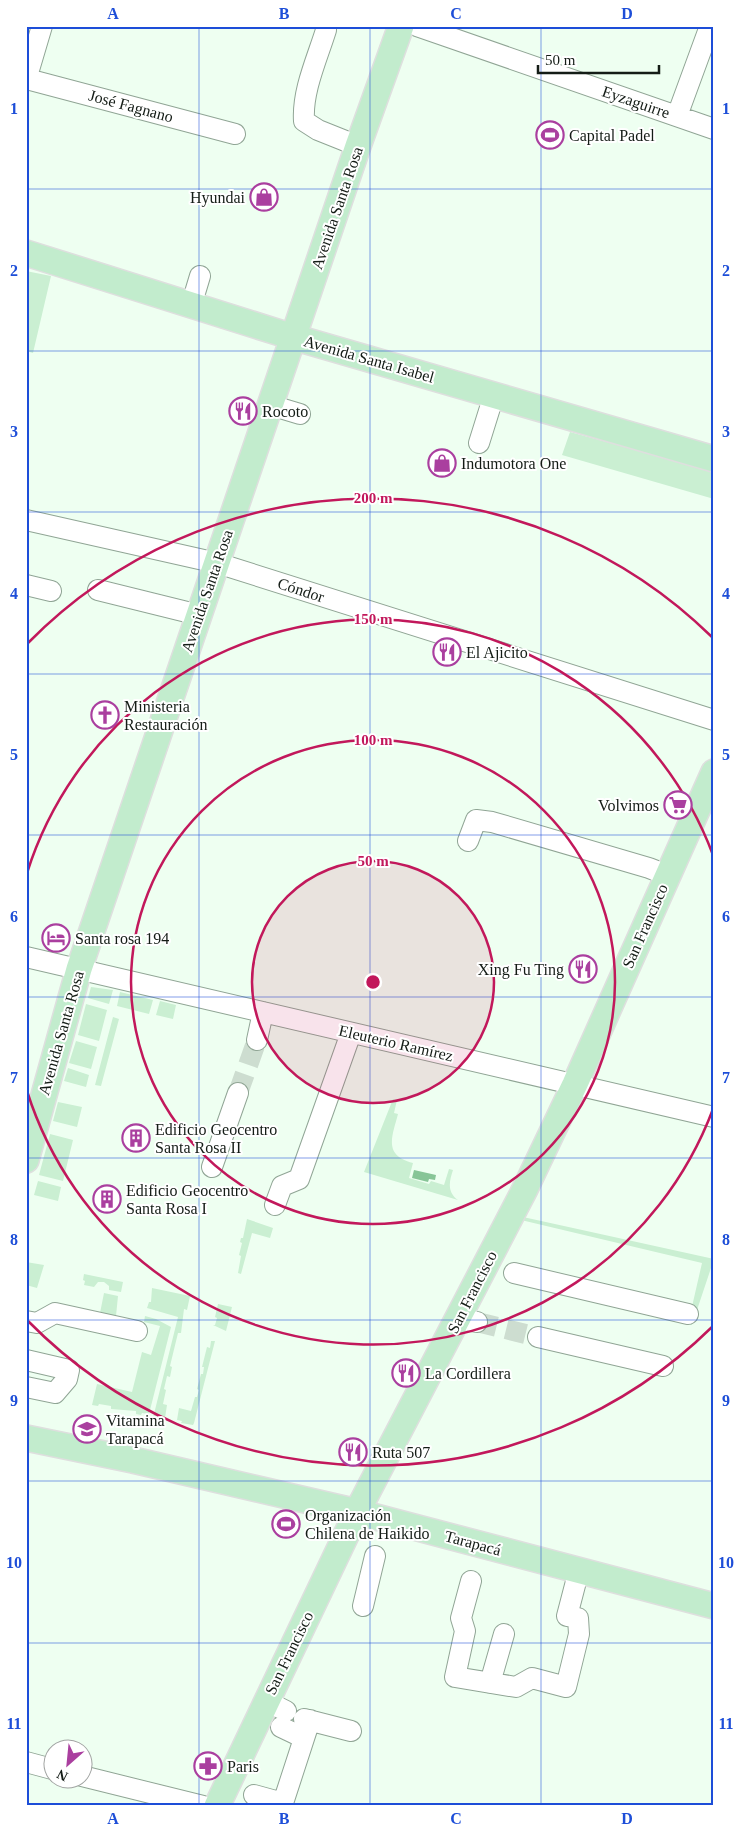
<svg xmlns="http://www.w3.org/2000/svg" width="740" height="1832" font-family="'Times New Roman',serif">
	<rect width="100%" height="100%" fill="#eefff1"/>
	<path fill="#caefd2" d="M26 271 51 276 33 353 26 351Z
		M570 432 714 471V499L562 455Z
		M91 987 113 990 109 1004 88 998Z
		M120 992 153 1000 149 1014 117 1006Z
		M160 1001 176 1005 173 1019 156 1015Z
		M86 1004 107 1010 99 1041 78 1035Z
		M113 1017 119 1019 101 1086 95 1085Z
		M76 1041 97 1047 91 1069 69 1063Z
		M68 1068 89 1075 86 1087 64 1081Z
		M393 1099 397 1100 394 1113 398 1114C392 1137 383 1155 413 1163L409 1178 429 1184 431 1181 444 1185 449 1169 453 1170C449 1182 447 1192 458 1200L364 1172Z
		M58 1102 82 1107 77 1127 53 1121Z
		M50 1134 73 1140 63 1181 39 1175Z
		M38 1181 61 1187 58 1201 34 1195Z
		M523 1217 714 1259 692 1325 688 1324 702 1263 521 1220Z
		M247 1219 273 1228 270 1238 252 1233 241 1274 238 1273 241 1256 239 1255 242 1243 240 1242 241 1238H243Z
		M26 1262 44 1265 37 1288 26 1285Z
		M84 1274 123 1282 121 1292 109 1290V1286L104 1282H98L94 1287 84 1285 85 1281 83 1280Z
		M152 1288 190 1296 187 1310 184 1309 181 1333H178L170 1366 172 1367 170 1377 167 1376 164 1389 166 1390 163 1404 167 1405 165 1418 162 1417 161 1419 153 1418 178 1317 147 1308 149 1302H151Z
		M104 1293 118 1296 116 1316 100 1313Z
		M218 1304 232 1307 226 1331 213 1325H215L217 1318 215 1317Z
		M145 1316 156 1319 171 1327 149 1414 142 1413 141 1415 136 1414V1411L111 1409V1406L99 1404 98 1406 92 1405 97 1384 132 1392 142 1352 151 1355 160 1326 144 1322Z
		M211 1341H215L194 1423 193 1425 181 1423 182 1421 177 1420 179 1408 191 1411 195 1397H197L199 1390 197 1389 201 1374H203L204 1367H202L207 1347 210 1348Z"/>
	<path fill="#87c597" d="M414 1170 436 1175 435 1180 429 1179 428 1182 412 1178Z"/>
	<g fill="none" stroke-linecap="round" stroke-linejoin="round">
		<path stroke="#cdddd0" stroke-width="20" stroke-dasharray="20 10" stroke-linecap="butt" d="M238 1093 257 1040
			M477 1322 538 1337"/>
		<g stroke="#90a595" stroke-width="22">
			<path id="minor" d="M326 26V30C317 59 302 91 304 121L318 130 358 146
				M417 26 714 129
				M27 79 235 134
				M26 80 42 26
				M677 116 710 26
				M191 306 200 276
				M270 405 300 414
				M479 443 494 395
				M26 520 217 563 714 720
				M26 585 51 591
				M98 590 199 615
				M468 841 476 820 492 822 649 868 667 875
				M26 957 714 1117
				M257 1040 263 1012
				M212 1167 238 1093
				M275 1205 282 1186 299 1179 351 1033
				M514 1273 688 1314
				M458 1319 477 1322
				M26 1321 37 1323 55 1313 137 1331
				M538 1337 663 1366
				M26 1360 69 1370 67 1379 55 1393 26 1387
				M471 1581 461 1618 465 1631 455 1677 516 1687 532 1678 566 1687 579 1634 578 1618 567 1616 579 1570
				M363 1606 375 1556
				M490 1683 504 1634
				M266 1701 286 1711
				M304 1719 351 1731
				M281 1727 304 1738
				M26 1762 52 1769
				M82 1776 203 1806
				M254 1795 283 1803 310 1720"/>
		</g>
		<g stroke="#dedfde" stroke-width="28">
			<path id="major" d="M26 253 293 337 714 459
				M26 1160 79 969 358 146 401 26
				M26 1438 133 1460 357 1512 714 1606
				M217 1806 357 1512 525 1189 575 1084 714 772"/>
		</g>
		<use href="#minor" stroke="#fff" stroke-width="20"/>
		<use href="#major" stroke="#c2eccd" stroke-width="25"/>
	</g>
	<path fill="none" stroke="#1d4ed8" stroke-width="1" stroke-opacity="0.55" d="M199 26V1806M370 26V1806M541 26V1806M26 189H714M26 351H714M26 512H714M26 674H714M26 835H714M26 997H714M26 1158H714M26 1320H714M26 1481H714M26 1643H714"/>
	<circle cx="373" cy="982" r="121" fill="#c2185b" fill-opacity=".12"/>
	<g fill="none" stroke="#c2185b" stroke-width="2.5">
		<circle cx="373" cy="982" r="121"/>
		<circle cx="373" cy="982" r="242"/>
		<path d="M713 1109A363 363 0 0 1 27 1091M27 873A363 363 0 0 1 713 855"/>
		<path d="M712 1327A484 484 0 0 1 28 1321M28 643A484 484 0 0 1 712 637"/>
	</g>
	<defs>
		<g id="stadium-ring" transform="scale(1.4375)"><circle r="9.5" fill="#fff" stroke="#aa3f9f" stroke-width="1.5"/><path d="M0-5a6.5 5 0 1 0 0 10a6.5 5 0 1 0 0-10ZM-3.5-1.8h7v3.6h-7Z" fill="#aa3f9f"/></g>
		<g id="shop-ring" transform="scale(1.4375)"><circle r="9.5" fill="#fff" stroke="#aa3f9f" stroke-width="1.5"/><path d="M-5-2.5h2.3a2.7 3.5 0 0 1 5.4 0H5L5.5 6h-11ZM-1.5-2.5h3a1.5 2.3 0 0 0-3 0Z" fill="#aa3f9f"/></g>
		<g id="restaurant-ring" transform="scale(1.4375)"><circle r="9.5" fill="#fff" stroke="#aa3f9f" stroke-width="1.5"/><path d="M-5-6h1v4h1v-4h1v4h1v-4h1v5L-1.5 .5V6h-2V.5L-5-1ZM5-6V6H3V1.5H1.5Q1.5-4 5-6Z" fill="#aa3f9f"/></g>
		<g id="church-ring" transform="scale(1.4375)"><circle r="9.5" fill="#fff" stroke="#aa3f9f" stroke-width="1.5"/><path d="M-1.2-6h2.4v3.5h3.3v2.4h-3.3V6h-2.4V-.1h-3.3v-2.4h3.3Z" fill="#aa3f9f"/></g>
		<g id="supermarket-ring" transform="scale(1.4375)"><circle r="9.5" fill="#fff" stroke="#aa3f9f" stroke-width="1.5"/><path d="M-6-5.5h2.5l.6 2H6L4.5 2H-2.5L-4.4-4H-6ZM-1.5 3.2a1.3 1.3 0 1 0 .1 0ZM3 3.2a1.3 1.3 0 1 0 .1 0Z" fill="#aa3f9f"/></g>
		<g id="hotel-ring" transform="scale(1.4375)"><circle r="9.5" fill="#fff" stroke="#aa3f9f" stroke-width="1.5"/><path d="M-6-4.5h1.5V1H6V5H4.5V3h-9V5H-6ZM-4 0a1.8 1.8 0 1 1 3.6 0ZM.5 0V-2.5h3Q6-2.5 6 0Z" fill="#aa3f9f"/></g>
		<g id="building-ring" transform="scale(1.4375)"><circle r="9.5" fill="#fff" stroke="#aa3f9f" stroke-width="1.5"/><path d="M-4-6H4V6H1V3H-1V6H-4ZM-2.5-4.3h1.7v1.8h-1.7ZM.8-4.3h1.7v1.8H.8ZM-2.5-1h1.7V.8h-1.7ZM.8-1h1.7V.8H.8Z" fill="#aa3f9f"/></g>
		<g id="school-ring" transform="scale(1.4375)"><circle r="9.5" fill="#fff" stroke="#aa3f9f" stroke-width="1.5"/><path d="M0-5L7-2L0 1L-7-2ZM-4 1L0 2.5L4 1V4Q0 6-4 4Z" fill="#aa3f9f"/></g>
		<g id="pharmacy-ring" transform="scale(1.4375)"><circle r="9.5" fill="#fff" stroke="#aa3f9f" stroke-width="1.5"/><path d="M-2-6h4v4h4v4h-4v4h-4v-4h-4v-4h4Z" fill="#aa3f9f"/></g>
	</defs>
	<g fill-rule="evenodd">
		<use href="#stadium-ring" x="550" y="135"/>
		<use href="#shop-ring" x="264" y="197"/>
		<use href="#restaurant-ring" x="243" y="411"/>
		<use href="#shop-ring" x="442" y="463"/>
		<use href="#restaurant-ring" x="447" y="652"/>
		<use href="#church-ring" x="105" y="715"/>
		<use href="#supermarket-ring" x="678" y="805"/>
		<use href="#hotel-ring" x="56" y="938"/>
		<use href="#restaurant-ring" x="583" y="969"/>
		<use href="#building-ring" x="136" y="1138"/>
		<use href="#building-ring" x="107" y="1199"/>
		<use href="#restaurant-ring" x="406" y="1373"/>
		<use href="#school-ring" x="87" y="1429"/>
		<use href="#restaurant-ring" x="353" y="1452"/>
		<use href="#stadium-ring" x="286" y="1524"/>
		<use href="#pharmacy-ring" x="208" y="1766"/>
	</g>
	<g text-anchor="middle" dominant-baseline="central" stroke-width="4" stroke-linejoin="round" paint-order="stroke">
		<g font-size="16" fill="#141c16" stroke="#fff">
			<text transform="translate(636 102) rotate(19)">Eyzaguirre</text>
			<text transform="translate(131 106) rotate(15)">José Fagnano</text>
			<text transform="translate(337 208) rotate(-71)">Avenida Santa Rosa</text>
			<text transform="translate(369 359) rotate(16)">Avenida Santa Isabel</text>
			<text transform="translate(301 590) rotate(18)">Cóndor</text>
			<text transform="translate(207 591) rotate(-71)">Avenida Santa Rosa</text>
			<text transform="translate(645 926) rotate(-66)">San Francisco</text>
			<text transform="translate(61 1033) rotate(-74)">Avenida Santa Rosa</text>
			<text transform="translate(396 1043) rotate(13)">Eleuterio Ramírez</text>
			<text transform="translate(472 1292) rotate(-63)">San Francisco</text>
			<text transform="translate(473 1543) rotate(15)">Tarapacá</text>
			<text transform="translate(289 1653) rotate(-64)">San Francisco</text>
		</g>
		<g font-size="16" fill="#141c16" stroke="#fff" text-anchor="start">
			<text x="569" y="135">Capital Padel</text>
			<text x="245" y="197" text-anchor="end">Hyundai</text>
			<text x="262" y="411">Rocoto</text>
			<text x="461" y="463">Indumotora One</text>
			<text x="466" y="652">El Ajicito</text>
			<text x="124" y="706">Ministeria<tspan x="124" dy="18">Restauración</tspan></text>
			<text x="659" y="805" text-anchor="end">Volvimos</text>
			<text x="75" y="938">Santa rosa 194</text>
			<text x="564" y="969" text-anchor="end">Xing Fu Ting</text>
			<text x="155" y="1129">Edificio Geocentro<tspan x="155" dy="18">Santa Rosa II</tspan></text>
			<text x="126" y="1190">Edificio Geocentro<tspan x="126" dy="18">Santa Rosa I</tspan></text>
			<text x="425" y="1373">La Cordillera</text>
			<text x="106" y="1420">Vitamina<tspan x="106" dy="18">Tarapacá</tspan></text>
			<text x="372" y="1452">Ruta 507</text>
			<text x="305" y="1515">Organización<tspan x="305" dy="18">Chilena de Haikido</tspan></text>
			<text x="227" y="1766">Paris</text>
		</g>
	</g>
	<circle cx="373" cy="982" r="8" fill="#c2185b" stroke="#fff" stroke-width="2.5"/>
	<g font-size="15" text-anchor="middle" font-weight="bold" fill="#c2185b" stroke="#fff" stroke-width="4" stroke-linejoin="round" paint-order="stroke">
		<text x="373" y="503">200 m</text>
		<text x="373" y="624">150 m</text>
		<text x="373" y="745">100 m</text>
		<text x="373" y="866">50 m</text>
	</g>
	<rect width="740" height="1832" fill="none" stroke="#ffffff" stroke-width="55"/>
	<g transform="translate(68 1764) rotate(207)"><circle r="24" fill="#ffffff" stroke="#a1a4a2"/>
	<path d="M0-4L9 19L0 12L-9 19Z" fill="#aa3f9f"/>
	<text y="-8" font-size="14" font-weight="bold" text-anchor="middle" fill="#141c16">N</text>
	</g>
	<path d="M538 65v8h121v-8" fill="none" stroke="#141c16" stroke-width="2.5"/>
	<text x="545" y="65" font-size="15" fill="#141c16" stroke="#ffffff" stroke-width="4" paint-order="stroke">50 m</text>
	<rect x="28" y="28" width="684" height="1776" fill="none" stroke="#1d4ed8" stroke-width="2"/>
	<g font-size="16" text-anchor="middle" font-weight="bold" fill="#1d4ed8">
		<text x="113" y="19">A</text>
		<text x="284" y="19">B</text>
		<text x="456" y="19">C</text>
		<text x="627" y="19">D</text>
		<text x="14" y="114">1</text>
		<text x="726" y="114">1</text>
		<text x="14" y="276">2</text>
		<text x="726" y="276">2</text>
		<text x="14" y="437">3</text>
		<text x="726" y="437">3</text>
		<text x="14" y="599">4</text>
		<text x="726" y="599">4</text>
		<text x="14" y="760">5</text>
		<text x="726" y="760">5</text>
		<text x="14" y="922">6</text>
		<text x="726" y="922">6</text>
		<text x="14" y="1083">7</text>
		<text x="726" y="1083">7</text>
		<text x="14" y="1245">8</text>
		<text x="726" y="1245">8</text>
		<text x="14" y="1406">9</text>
		<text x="726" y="1406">9</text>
		<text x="14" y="1568">10</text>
		<text x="726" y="1568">10</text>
		<text x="14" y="1729">11</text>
		<text x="726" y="1729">11</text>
		<text x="113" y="1824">A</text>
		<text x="284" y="1824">B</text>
		<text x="456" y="1824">C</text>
		<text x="627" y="1824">D</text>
	</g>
</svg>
